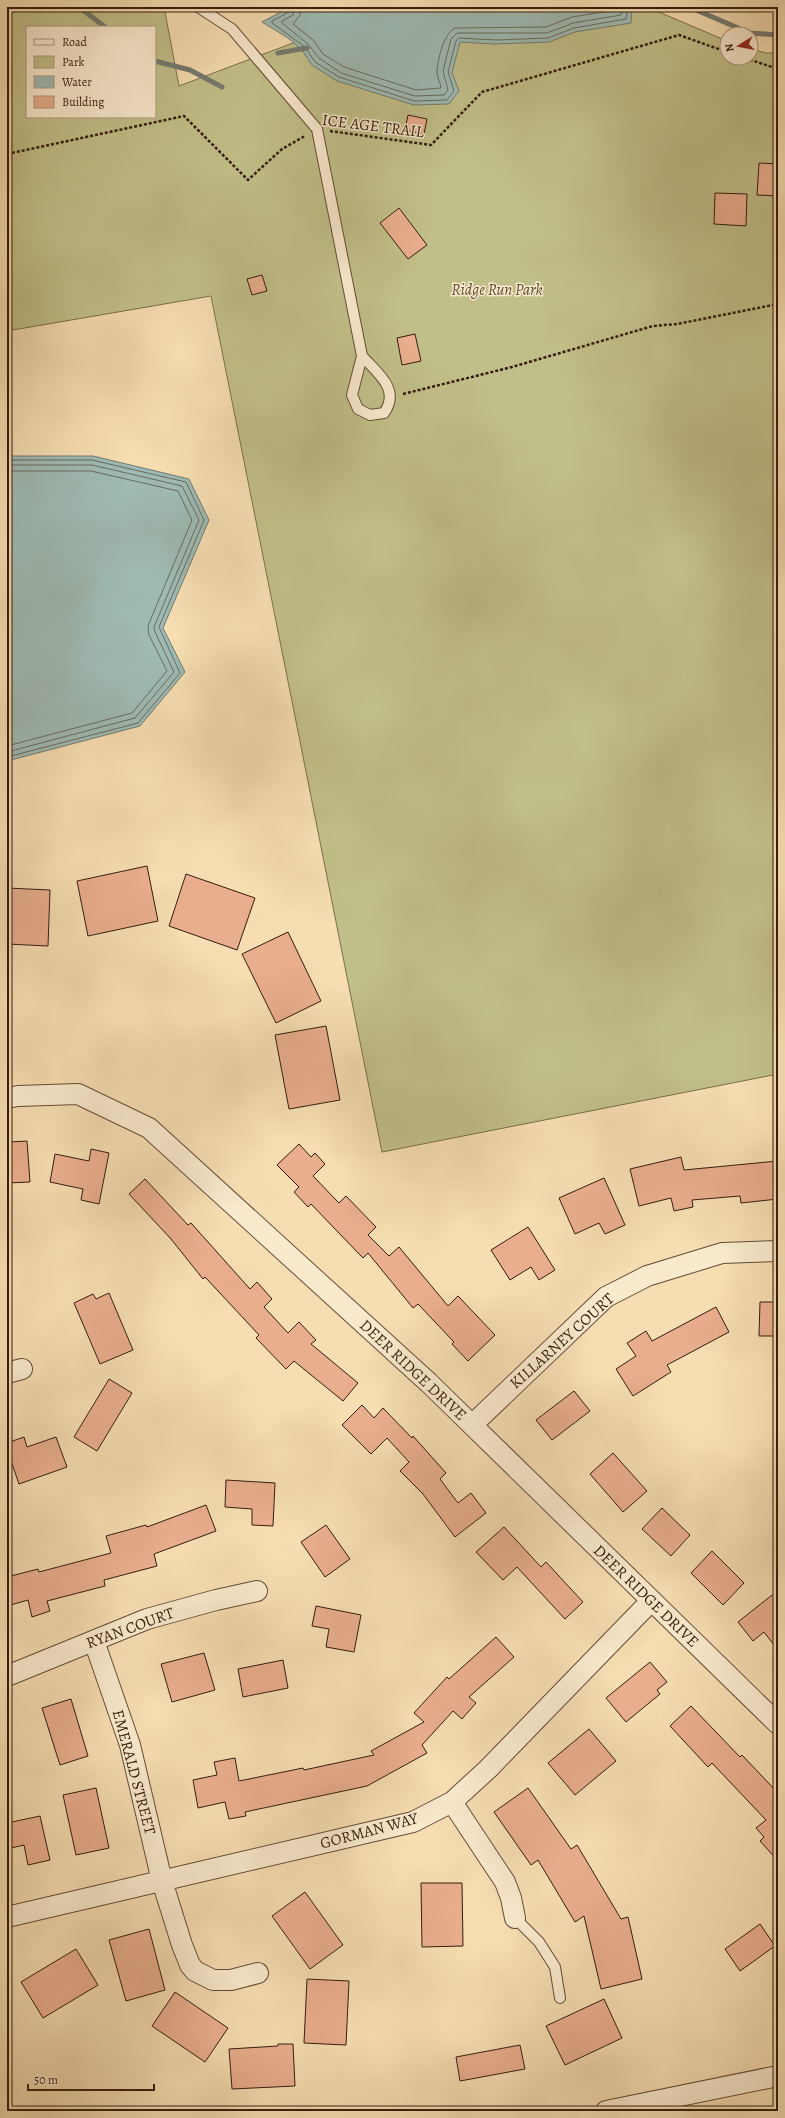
<svg xmlns="http://www.w3.org/2000/svg" width="785" height="2118" font-family="Alegreya,serif">
	<rect width="100%" height="100%" fill="#f6ddb2"/>
	<filter id="stains"><feTurbulence type="fractalNoise" baseFrequency=".005" numOctaves="4"/><feColorMatrix values="0 0 0 0 .2 0 0 0 0 .09 0 0 0 0 .02 0 0 0 .5 -.17"/></filter>
	<radialGradient id="worn" r=".72"><stop offset=".6" stop-color="#630" stop-opacity="0"/><stop offset="1" stop-color="#630" stop-opacity=".3"/></radialGradient>
	<path fill="#c1bf89" stroke="#7a6e4b" fill-rule="evenodd" d="M7 7H164L179 86 314 35 438 7H647L727 41V58H751V49L766 53H778V1074L382 1152 211 296 7 331ZM27 27H155V117H27Z"/>
	<path fill="#9ebab3" stroke="#747b71" d="M290 7H632L631 23 575 32 549 42 495 44 460 42 452 73 459 91 449 104 414 105 337 81 312 65 302 50 288 38 262 22Z
		M7 456H93L189 479 209 520 163 628 185 672 140 726 7 761Z"/>
	<g fill="none" stroke-linecap="round" stroke-linejoin="round">
		<path stroke="#696b60" stroke-width="1" d="M290 7 289 12 272 21V23L305 47 315 62 339 77 414 101 447 100 454 91 448 72 456 41 459 38 496 40 548 38 574 28 626 19 628 7
			M295 7 293 15 282 21V23L308 44 319 58 341 73 415 96 444 95 448 90 443 71 451 39 457 33H547L573 23 621 15 623 7
			M301 7 300 15 293 24 313 40 323 54 344 67 416 90 441 88C441 83 437 78 437 73 437 61 444 33 455 28L546 27 572 17 616 10 617 7
			M7 460H92L186 482 204 520 159 627 180 673 138 723 7 757
			M7 465H92L182 486 199 520 154 627 155 632 174 672 135 718 7 752
			M7 471H91L178 491 192 520 148 626 149 635 167 671 132 713 7 746"/>
		<path stroke="#747b71" stroke-width="5" d="M79 7 105 27
			M689 7 750 33 778 35
			M278 53 307 48
			M155 61 190 70 222 87"/>
	</g>
	<path fill="#e9ae8e" stroke="#341c0d" d="M408 115 427 119 424 134 405 130Z
		M759 163 778 164V196L757 195Z
		M715 193 747 194 746 226 714 224Z
		M399 208 427 245 408 259 380 223Z
		M262 275 267 291 252 295 247 279Z
		M415 334 421 361 402 365 397 338Z
		M147 866 158 921 88 936 77 881Z
		M186 874 255 898 237 950 169 926Z
		M7 888 50 890 48 946 7 944Z
		M288 932 321 1001 276 1023 242 954Z
		M326 1026 340 1100 289 1109 275 1035Z
		M27 1141 30 1182 7 1183V1155L11 1154 10 1142Z
		M299 1144 311 1157 315 1153 325 1164 313 1176 339 1203 346 1196 376 1227 368 1235 389 1256 399 1247 448 1306 458 1296 495 1335 468 1361 452 1344 454 1342 418 1304 413 1308 368 1253 363 1258 311 1204 308 1207 294 1192 299 1187 277 1165Z
		M91 1149 109 1153 99 1204 81 1200 83 1189 50 1182 55 1154 89 1161Z
		M681 1157 684 1170 778 1161V1199L741 1203 740 1196 692 1200 693 1207 674 1211 671 1198 639 1206 630 1169Z
		M604 1178 625 1225 605 1234 599 1223 575 1234 559 1198Z
		M145 1179 188 1225 191 1223 250 1289 257 1282 272 1299 264 1307 288 1333 299 1322 316 1340 311 1344 358 1383 343 1401 294 1361 286 1369 256 1338 259 1335 205 1277 203 1279 171 1239 129 1194Z
		M528 1227 555 1270 539 1280 531 1267 510 1280 491 1250Z
		M109 1293 133 1350 100 1364 74 1303 93 1294 96 1299Z
		M760 1302H778V1336H759Z
		M716 1307 729 1332 667 1365 671 1372 633 1396 616 1369 636 1356 627 1343 646 1331 652 1341Z
		M109 1379 132 1393 97 1451 74 1437Z
		M574 1391 590 1411 552 1440 536 1420Z
		M362 1405 374 1418 383 1408 412 1438 413 1436 446 1473 440 1479 458 1503 471 1493 486 1513 455 1537 423 1494 400 1471 409 1462 387 1438 371 1454 342 1425Z
		M24 1437 27 1447 56 1437 67 1467 19 1484 7 1449V1443Z
		M613 1453 647 1491 623 1512 590 1474Z
		M226 1480 275 1483 273 1526 252 1525V1509L225 1507Z
		M206 1505 216 1531 154 1554 157 1566 104 1580 105 1586 47 1601 50 1611 32 1617 28 1600 7 1606V1577L38 1569 39 1572 111 1553 106 1536 146 1525 147 1527Z
		M662 1508 690 1535 671 1556 642 1529Z
		M326 1525 350 1559 325 1577 301 1542Z
		M504 1527 541 1567 546 1562 583 1602 565 1619 517 1567 503 1580 476 1552Z
		M712 1551 744 1583 723 1605 691 1573Z
		M772 1595 778 1603V1650L764 1632 753 1641 738 1622Z
		M316 1606 361 1615 354 1652 326 1647 329 1629 312 1626Z
		M496 1637 514 1657 469 1697 476 1703 462 1719 453 1711 422 1745 427 1753 367 1786 245 1812 246 1816 229 1819 225 1802 198 1808 193 1780 217 1775 214 1762 235 1758 239 1781 303 1768 304 1770 374 1755 371 1751 424 1722 414 1713 447 1677 449 1679Z
		M204 1653 215 1690 172 1702 161 1664Z
		M283 1660 288 1688 243 1697 238 1669Z
		M650 1662 667 1682 657 1690 660 1694 626 1722 606 1698Z
		M71 1699 88 1756 60 1765 42 1708Z
		M691 1706 740 1757 742 1755 778 1793V1861L760 1841 764 1837 756 1828 766 1820 712 1763 708 1767 670 1726Z
		M589 1729 616 1761 575 1795 548 1763Z
		M96 1788 109 1848 76 1855 63 1795Z
		M528 1788 571 1849 577 1845 621 1919 628 1917 642 1979 601 1989 584 1916 575 1922 538 1860 531 1865 494 1812Z
		M40 1816 50 1860 28 1865 24 1845 7 1849V1823Z
		M421 1883H462L463 1946 422 1947Z
		M305 1892 343 1945 310 1969 272 1916Z
		M760 1924 775 1946 740 1971 725 1949Z
		M149 1929 165 1990 126 2001 109 1940Z
		M76 1949 98 1985 43 2018 21 1982Z
		M307 1979 349 1981 346 2045 304 2043Z
		M175 1992 228 2028 205 2062 152 2026Z
		M604 1999 622 2038 565 2065 546 2026Z
		M278 2044H293L295 2086 232 2089 229 2049 278 2046Z
		M520 2045 525 2069 460 2081 456 2057Z"/>
	<g fill="none" stroke-linecap="round" stroke-linejoin="round">
		<g stroke="#644c36" stroke-width="12">
			<path id="lane" d="M198 7 232 29 317 129 362 356 352 395 358 409 370 415 384 413C401 389 377 373 362 356
				M515 1918 539 1942 555 1967 560 1998"/>
		</g>
		<g stroke="#644c36" stroke-width="22">
			<path id="street" d="M7 1098 18 1096 78 1094 149 1128 429 1383 778 1724
				M7 1373 22 1369
				M472 1425 606 1297 647 1276 722 1253 778 1251
				M94 1641 130 1745 162 1881 182 1945 190 1965 195 1971 213 1980H231L258 1973
				M7 1676 147 1619 216 1600 257 1591
				M452 1802 505 1882 511 1898 515 1918
				M7 1917 413 1822 452 1802 488 1769 651 1601
				M606 2111 778 2076"/>
		</g>
		<path stroke="#341c0d" stroke-width="2.5" stroke-dasharray="3 2" stroke-linecap="butt" d="M745 58 778 69
			M330 131 431 145 482 92 679 35 727 52
			M7 154 184 116 248 180 282 149 305 136
			M403 394 512 367 653 326 677 324 778 304"/>
		<use href="#lane" stroke="#f9e9cd" stroke-width="10"/>
		<use href="#street" stroke="#f9e9cd" stroke-width="20"/>
	</g>
	<g text-anchor="middle" dominant-baseline="central" stroke-width="3" stroke-linejoin="round" paint-order="stroke">
		<g font-size="16" fill="#341c0d" stroke="#f9e9cd">
			<text transform="translate(373 126) rotate(7)">ICE AGE TRAIL</text>
			<text transform="translate(562 1341) rotate(-42)">KILLARNEY COURT</text>
			<text transform="translate(413 1370) rotate(43)">DEER RIDGE DRIVE</text>
			<text transform="translate(646 1596) rotate(44)">DEER RIDGE DRIVE</text>
			<text transform="translate(130 1628) rotate(-20)">RYAN COURT</text>
			<text transform="translate(134 1772) rotate(75)">EMERALD STREET</text>
			<text transform="translate(369 1831) rotate(-15)">GORMAN WAY</text>
		</g>
		<g font-size="16" font-style="italic" fill="#5e4d32" stroke="#f9e9cd">
			<text x="497" y="290">Ridge Run Park</text>
		</g>
	</g>
	<rect width="785" height="2118" fill="none" stroke="#f6ddb2" stroke-width="24"/>
	<rect x="8" y="8" width="769" height="2102" fill="none" stroke="#341c0d" stroke-width="2"/>
	<rect x="12" y="12" width="761" height="2094" fill="none" stroke="#341c0d"/>
	<rect x="26" y="26" width="130" height="92" fill="#f9e9cd" stroke="#aa9780"/>
	<rect x="34" y="39" width="20" height="6" fill="#f9e9cd" stroke="#aa9780"/>
	<text x="62" y="46" font-size="12" fill="#341c0d">Road</text>
	<rect x="34" y="56" width="20" height="12" fill="#c1bf89" stroke="#aa9780"/>
	<text x="62" y="66" font-size="12" fill="#341c0d">Park</text>
	<rect x="34" y="76" width="20" height="12" fill="#9ebab3" stroke="#aa9780"/>
	<text x="62" y="86" font-size="12" fill="#341c0d">Water</text>
	<rect x="34" y="96" width="20" height="12" fill="#e9ae8e" stroke="#aa9780"/>
	<text x="62" y="106" font-size="12" fill="#341c0d">Building</text>
	<g transform="translate(739 46) rotate(259)"><circle r="19" fill="#f9e9cd" stroke="#aa9780"/>
	<path d="M0-3L7 15L0 10L-7 15Z" fill="#8f2418"/>
	<text y="-6" font-size="11" font-weight="bold" text-anchor="middle" fill="#341c0d">N</text>
	</g>
	<path d="M28 2084v6h126v-6" fill="none" stroke="#341c0d" stroke-width="2"/>
	<text x="34" y="2084" font-size="12" fill="#341c0d" stroke="#f9e9cd" stroke-width="3" paint-order="stroke">50 m</text>
	<rect width="100%" height="100%" filter="url(#stains)"/>
	<rect width="100%" height="100%" fill="url(#worn)"/>
</svg>
